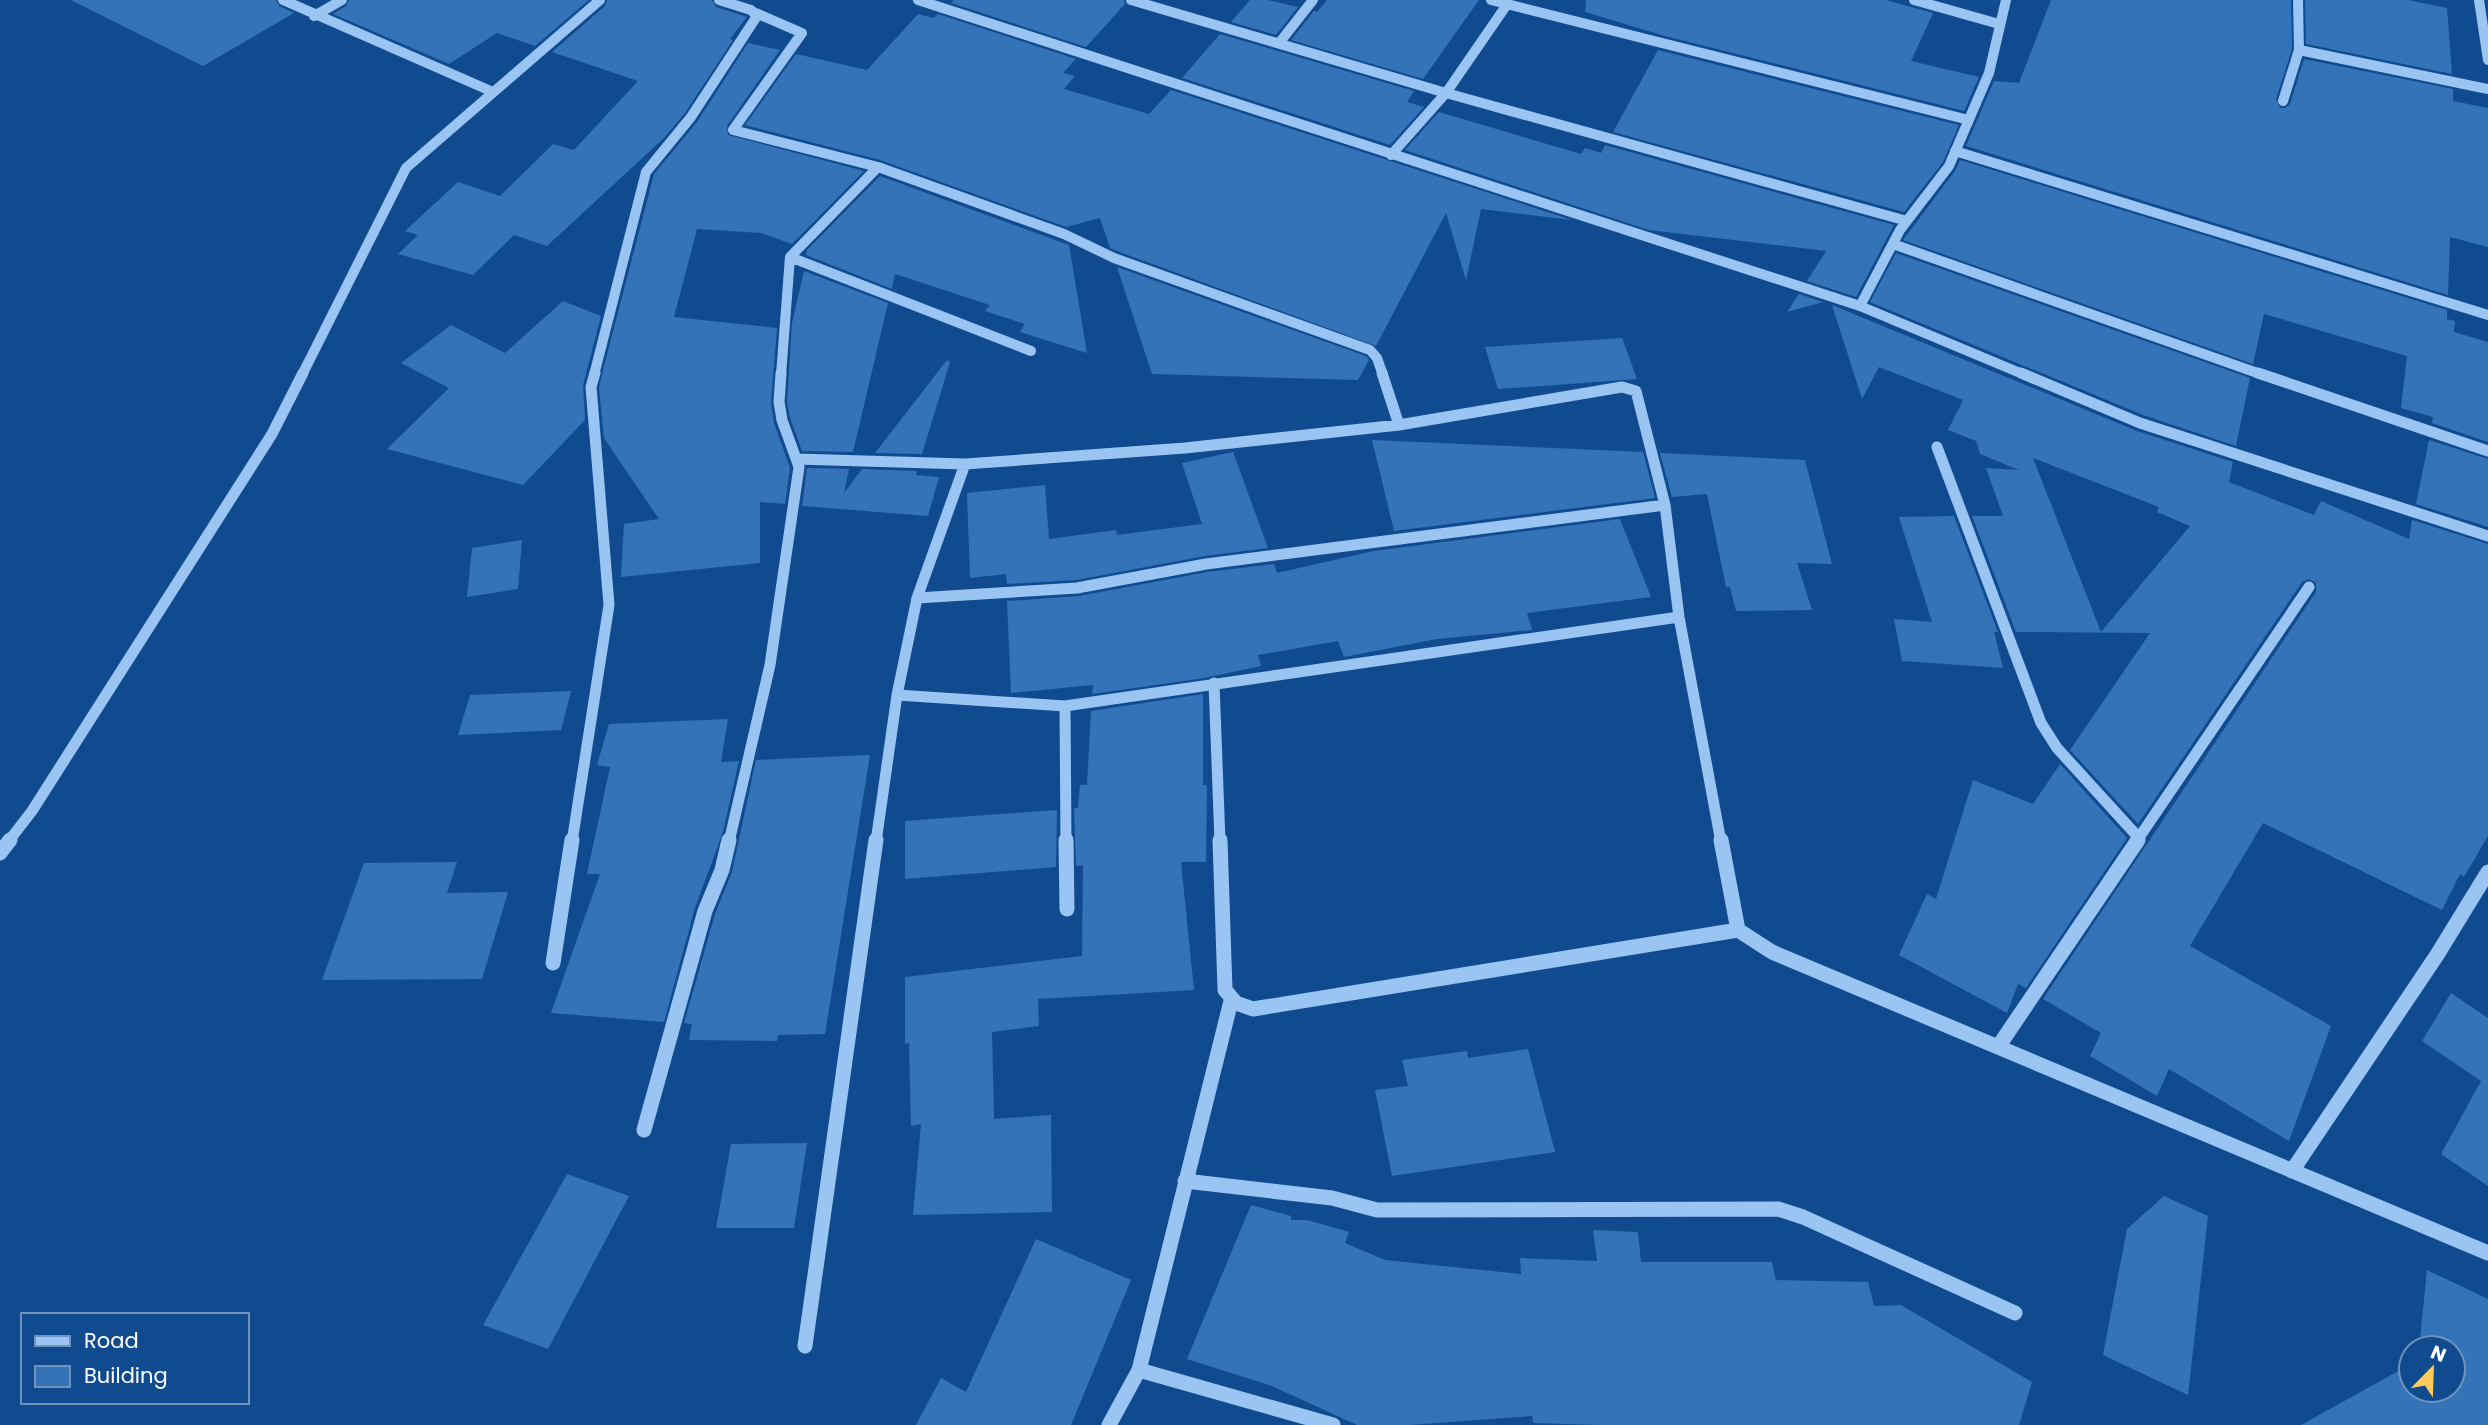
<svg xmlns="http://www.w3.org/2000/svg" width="2488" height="1425" font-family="Poppins,sans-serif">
	<rect width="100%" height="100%" fill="#114b8f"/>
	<path fill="#3473b7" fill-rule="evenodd" d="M71 0H276L279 6 294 13 203 66Z
		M349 0H589L535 46 497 33 449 64 333 14 346 6Z
		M607 0H712L716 7 747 17 730 39 733 40 685 113 664 138 547 246 514 235 473 275 398 254 418 235 405 231 458 182 500 196 553 144 574 150 638 81 552 52 605 6Z
		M954 0H1124L1125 4 1086 47 951 3Z
		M1250 0H1268L1298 7 1276 35 1231 22Z
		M1327 0H1479L1423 79 1291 40 1314 11 1317 12Z
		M1586 0H1886L1933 13 1911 61 1979 77 1964 111 1665 36 1585 12Z
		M2051 0H2291L2292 49 2276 99 2280 108H2285L2290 104 2304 59 2453 89V101L2488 108V247L2450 237 2448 295 1966 146 1994 81 2019 83Z
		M2305 0H2408L2447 8 2452 74 2306 44Z
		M918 14 934 18 938 14 1076 59 1063 73 1075 76 1064 89 1149 114 1171 90 1572 220 1481 209 1466 280 1446 213 1376 346 1117 251 1110 248 1100 218 1066 227 880 160 745 125 796 54 867 70Z
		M1220 34 1414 91 1407 102 1424 107 1390 145 1182 78Z
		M748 43 780 50 727 126 728 135 864 171 792 244 761 233 697 229 674 317 777 328 771 402 774 423 790 468 785 504 760 502V563L621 577 624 524 659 519 604 438 599 388 603 370 654 174 697 122Z
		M1658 50 1959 125 1943 162 1904 212 1613 132Z
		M1439 112 1581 154 1585 148 1601 153 1605 145 1894 225 1856 297 1807 281 1826 251 1649 230 1405 150Z
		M1960 160 2447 310V319L2455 321 2454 332 2488 342V442L2432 423 2433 417 2401 408 2407 356 2264 314 2253 364 1903 240 1955 171Z
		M880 176 1069 245 1087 353 1020 332 1025 324 985 311 990 305 895 274 892 289 806 255 807 250Z
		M1896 253 2250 378 2236 446 2143 415 1870 302Z
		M1117 267 1366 356 1369 360 1358 380 1152 374Z
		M804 271 888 303 853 452 802 451 790 418 787 402 792 323Z
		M1799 294 1823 302 1787 312Z
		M563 301 601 316 583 385 585 420 523 485 387 449 449 388 401 363 451 325 505 353Z
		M1832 305 2137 431 2233 462 2229 482 2314 515 2321 501 2409 539 2412 520 2488 544V836L2464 877 2460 874 2442 910 2263 823 2190 946 2331 1026 2289 1141 2169 1069 2157 1096 2090 1056 2101 1033 2043 999 2316 592V583L2309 579 2302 582 2138 824 2070 750 2150 633 2016 632 1972 516H2003L1986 468 2019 470 1980 454 1976 441 1948 430 1963 400 1879 367 1862 399ZM2033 458 2159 507 2157 512 2190 526 2101 632Z
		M1622 338 1637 379 1498 389 1485 347Z
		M947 360 950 362 922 454 875 453Z
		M1372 440 1643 452 1655 498 1394 531Z
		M2429 440 2488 459V527L2416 504Z
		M1233 452 1268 548 1205 556 1076 580 1007 584 1006 574 970 578 967 493 1045 485 1049 539 1116 530 1117 535 1202 524 1182 463Z
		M1660 453 1805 460 1832 564 1797 563 1812 610 1736 611 1730 587H1726L1707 494 1672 497Z
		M807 468 849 469 844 493 862 469 917 471 916 475 939 477 928 516 802 506Z
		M1954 516 1998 632H1994L2003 668 1902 661 1894 619 1932 622 1899 517Z
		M1620 519 1651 597 1527 613 1532 630 1437 639 1344 657 1338 641 1258 655 1261 666 1204 678 1092 694 1093 685 1011 693 1007 601 1079 596 1207 572 1274 564 1277 573 1374 551Z
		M522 540 518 589 467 597 472 548Z
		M571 691 561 730 458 735 470 695Z
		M1203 694V785H1207L1206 862H1181L1194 990 1038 999 1039 1026 992 1032 994 1119 1051 1115 1052 1212 913 1215 921 1124 911 1126 909 1043 905 1044V977L1082 956 1083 865 1076 866 1074 808H1078L1080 785H1087L1091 711Z
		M728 719 721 762 739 761 723 832 695 908 664 1022 551 1013 600 874H587L610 767 597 765 609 724Z
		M870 755 825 1034 778 1035 777 1041 689 1040 692 1024 684 1023 715 914 732 872 756 760Z
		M2060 764 2127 838 2026 988 2018 984 2007 1013 1899 955 1927 894 1936 899 1973 780 2033 804Z
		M1057 810 1056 867 905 879V821Z
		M457 862 447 893 508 892 482 979 322 980 364 863Z
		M2451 993 2488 1018V1186L2441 1154 2481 1081 2422 1041Z
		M1528 1049 1555 1152 1392 1176 1375 1090 1408 1086 1402 1060 1467 1051 1468 1058Z
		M807 1143 794 1228H716L731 1144Z
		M567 1174 629 1196 548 1349 483 1325Z
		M2164 1196 2208 1216 2188 1395 2103 1355 2127 1229Z
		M1251 1205 1291 1216V1220H1307L1349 1232 1345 1243 1385 1260 1521 1274 1520 1258 1597 1261 1593 1230 1638 1232 1641 1262H1772L1776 1280 1868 1282 1874 1306 1901 1305 2032 1382 2019 1425H1600L1533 1423 1532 1416 1410 1425H1357L1272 1386 1187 1359Z
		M1036 1239 1131 1280 1071 1425H916L941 1378 966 1392Z
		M2427 1270 2488 1299V1425H2301L2411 1364V1390H2453V1348H2419Z"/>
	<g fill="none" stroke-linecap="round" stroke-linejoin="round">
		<path stroke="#9ac5f2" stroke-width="10" d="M283 0 493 92
			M918 0 1860 306 2025 375
			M1131 0 1446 93 1907 221
			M1491 0 1969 120
			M1914 0 1999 24
			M2479 0 2488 60
			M756 13 802 33 733 130 878 167 1064 234 1114 258 1370 350 1377 358 1383 375
			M314 16 342 0
			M1280 42 1313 0
			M2299 50 2488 89
			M2283 101 2299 50 2298 0
			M1955 151 2488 315
			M1391 155 1446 93 1508 3
			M1893 244 2263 375
			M790 257 1031 351
			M1860 306 1900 230 1949 166 1989 73 2006 0
			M302 375 406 168 600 0
			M594 375 646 172 691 117 757 16 751 10 719 0
			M781 375 790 257 878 167"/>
		<path stroke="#9ac5f2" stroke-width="11" d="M1382 373 1399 425
			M2021 373 2140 423 2488 536
			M2258 373 2488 451
			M1937 447 2041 723 2057 748 2139 838
			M797 459 965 464 1185 448 1399 425 1622 387 1636 391 1665 505 1679 617 1721 842
			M917 598 1077 588 1206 564 1665 505
			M1214 683 1220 842
			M897 695 1065 706 1679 617
			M1065 706 1066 842
			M8 842 32 811 272 434 303 373
			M572 842 609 605 591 387 595 373
			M729 842 770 665 799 467 782 420 779 402 781 373
			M876 842 897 695 917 598 965 464
			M2136 842 2309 587"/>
		<path stroke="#9ac5f2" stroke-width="15" d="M1066 840 1067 909
			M1220 840 1225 990 1236 1003 1253 1009 1738 930
			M1721 840 1738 930 1772 952 2488 1253
			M0 853 10 840
			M553 963 572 840
			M1998 1047 2138 840
			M644 1130 705 911 722 870 729 840
			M2292 1171 2437 955 2488 872
			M1185 1181 1332 1198 1377 1210 1778 1209 1803 1217 2015 1313
			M805 1346 876 840
			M1139 1370 1333 1425
			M1109 1425 1139 1370 1231 1001"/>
	</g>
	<rect x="21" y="1313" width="228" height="91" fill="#114b8f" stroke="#7093bc" stroke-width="2"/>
	<rect x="35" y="1336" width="35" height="10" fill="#9ac5f2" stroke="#7093bc" stroke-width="2"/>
	<text x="84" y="1348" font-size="21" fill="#ffffff">Road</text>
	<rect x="35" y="1366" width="35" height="21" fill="#3473b7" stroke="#7093bc" stroke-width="2"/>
	<text x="84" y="1383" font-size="21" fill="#ffffff">Building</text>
	<g transform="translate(2432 1369) rotate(23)"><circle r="33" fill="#114b8f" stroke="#7093bc" stroke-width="2"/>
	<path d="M0-5L12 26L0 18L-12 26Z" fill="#ffcb5b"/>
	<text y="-10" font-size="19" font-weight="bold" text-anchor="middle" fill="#ffffff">N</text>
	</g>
</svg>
